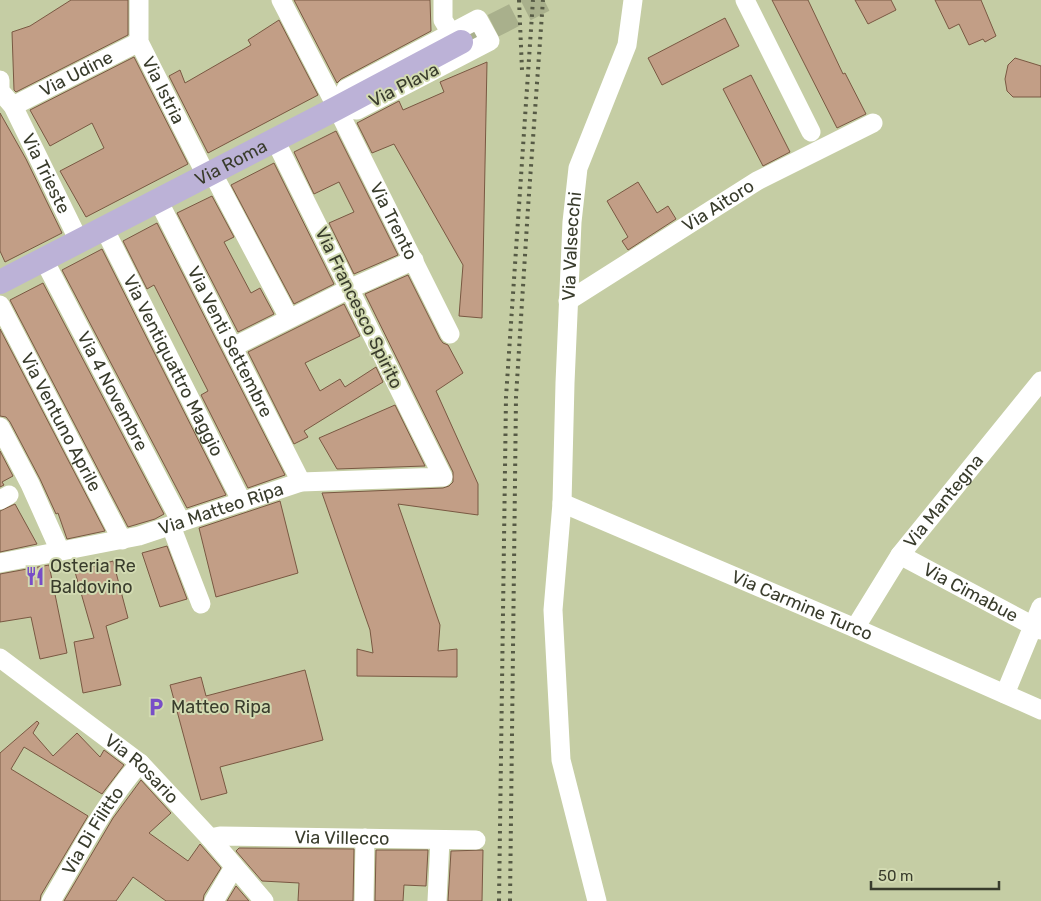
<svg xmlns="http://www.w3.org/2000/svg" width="1041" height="901" font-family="Rubik,sans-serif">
	<rect width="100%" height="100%" fill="#c5cda4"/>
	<path fill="#c29e86" stroke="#795842" d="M71 0H128V35L16 92 14 90 12 32 30 26Z
		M294 0H430L431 31 341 79 337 83Z
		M772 0H808L843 74 845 73 866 114 837 128Z
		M855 0H891L896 10 868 24Z
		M935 0H981L996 36 985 42 983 39 969 45 959 24 949 29Z
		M725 18 739 46 662 85 648 58Z
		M279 20 318 95 208 153 169 76 180 70 185 83 251 45 248 40Z
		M134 57 188 164 86 217 60 171 104 148 92 123 50 146 30 110Z
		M1015 58 1041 66V97H1013L1007 91 1005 79 1008 65Z
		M487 62 482 318 459 316 463 265 394 144 372 153 357 123 399 101 403 110 444 92 440 82Z
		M751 75 790 152 763 166 723 89Z
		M0 113 26 159 62 233 5 262 0 251Z
		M336 131 398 255 354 274 329 223 354 212 339 182 314 194 294 152Z
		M274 163 334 284 294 304 231 185Z
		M638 182 657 213 668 206 676 219 628 250 622 241 628 237 607 201Z
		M212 196 234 237 224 242 251 293 260 288 274 314 238 332 177 213Z
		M157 223 285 475 248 488 201 395 208 391 154 285 147 289 123 241Z
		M102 249 226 495 187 508 62 270Z
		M408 275 440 339 443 343 448 345 463 373 436 391 478 484V515L398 504 440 625 438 651 457 649V677L357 676V649L373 653 370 630 322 493 443 488 449 486 453 482V472L365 294Z
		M43 283 164 514 155 519 128 527 10 300Z
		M344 304 360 336 305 363 320 391 340 379 345 387 376 367 383 382 304 431 308 437 294 444 248 352Z
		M0 329 105 531 67 539 58 513 56 514 40 479 10 422 6 417 0 416Z
		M395 405 425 466 337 469 319 438Z
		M0 451 13 476 2 482 4 485 0 487Z
		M280 501 298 573 216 597 199 528Z
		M15 504 37 544 0 552V511Z
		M167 546 187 599 160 607 142 553Z
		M113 561 128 618 106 626 121 685 83 693 74 642 94 638 75 572Z
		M49 565 67 653 40 659 31 617 0 622V574Z
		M305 670 323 740 220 767 227 793 201 800 170 685 201 677 206 696Z
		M37 721 39 723 33 733 53 756 77 733 100 757 104 750 124 765 102 794 24 747 11 769 88 816 41 895 40 901H0V753Z
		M141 780 171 813 149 833 188 861 200 844 221 868 204 895 203 901H166L133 877 116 901H64L113 818Z
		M239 848 354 849 353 901H298L299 883 262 881 236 851Z
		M376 850H428L426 886 404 885 403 901H375Z
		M483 850 482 901H448L451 851Z
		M236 886 249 901H227Z"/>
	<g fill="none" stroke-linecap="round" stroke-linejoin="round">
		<path stroke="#a9b08c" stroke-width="24" stroke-dasharray="24 12" stroke-linecap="butt" d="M461 42 544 0"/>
		<g stroke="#fff" stroke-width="19">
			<path id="s1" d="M139 0V42L206 175"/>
			<path id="s2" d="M281 0 337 108 450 334"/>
			<path d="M443 0V20L451 33"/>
			<path d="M745 0 811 132"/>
			<path d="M478 19 490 41 357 110 337 108 346 89Z"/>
			<path id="s3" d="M0 80V91L13 106 79 241"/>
			<path id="s4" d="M13 106 139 42"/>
			<path d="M212 172 289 318"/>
			<path id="s5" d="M158 200 301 482"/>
			<path id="s6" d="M104 228 242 502"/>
			<path id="s7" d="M44 260 181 522"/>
			<path id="s8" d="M568 301 757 181 873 123"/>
			<path id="s9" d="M0 305 122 540"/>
			<path d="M233 347 349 289 414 260"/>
			<path d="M0 427 30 484 60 551"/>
			<path d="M0 500 9 495"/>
			<path id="s10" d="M562 503 855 628 1041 710"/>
			<path d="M171 526 201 604"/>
			<path id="s11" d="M900 555 1041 630"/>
			<path id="s12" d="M0 563 139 536 301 482 443 477 275 140"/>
			<path id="s13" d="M855 628 900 555 1041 381"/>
			<path id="s14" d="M0 658 140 763 210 838 264 901"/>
			<path d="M1005 694 1041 607"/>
			<path id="s15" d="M210 838 220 836 476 840"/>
			<path id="s16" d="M51 901C79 854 104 804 140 763"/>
			<path d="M214 901 234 867"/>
			<path d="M364 901 365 838"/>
			<path d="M437 901 440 840"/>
			<path id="s17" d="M597 901 561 760 553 610 562 503 565 383 572 222 578 168 627 45 633 0"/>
		</g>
		<path stroke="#bcb2d7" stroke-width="24" id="s18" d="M0 282 337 108 461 42"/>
		<path stroke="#565a45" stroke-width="4" stroke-dasharray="2.5 5" stroke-linecap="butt" d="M519 0 522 70
			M499 901 506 397 533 0
			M510 901 516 397 528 208 543 0"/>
	</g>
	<defs>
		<g id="restaurant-bare" transform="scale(1.5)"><path d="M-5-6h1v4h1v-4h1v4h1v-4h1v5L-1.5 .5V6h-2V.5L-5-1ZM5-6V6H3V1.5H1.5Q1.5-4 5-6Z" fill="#784ec7" stroke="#d2dab1" stroke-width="2.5" paint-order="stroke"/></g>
		<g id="parking-bare" transform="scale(1.5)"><path d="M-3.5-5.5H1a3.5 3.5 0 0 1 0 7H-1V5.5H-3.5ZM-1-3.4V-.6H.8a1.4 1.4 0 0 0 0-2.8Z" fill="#784ec7" stroke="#d2dab1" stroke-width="2.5" paint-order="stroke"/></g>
	</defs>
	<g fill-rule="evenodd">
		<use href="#restaurant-bare" x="35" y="576"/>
		<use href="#parking-bare" x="156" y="707"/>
	</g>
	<g text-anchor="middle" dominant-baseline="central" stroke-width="4" stroke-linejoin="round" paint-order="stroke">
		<g font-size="18" fill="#393c2c" stroke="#d2dab1">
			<text stroke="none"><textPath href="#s4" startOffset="71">Via Udine</textPath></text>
			<text transform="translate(404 85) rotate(-27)">Via Plava</text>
			<text stroke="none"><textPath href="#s1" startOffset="96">Via Istria</textPath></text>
			<text stroke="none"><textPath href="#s18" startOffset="260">Via Roma</textPath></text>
			<text stroke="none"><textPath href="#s3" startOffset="106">Via Trieste</textPath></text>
			<text stroke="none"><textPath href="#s8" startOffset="178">Via Aitoro</textPath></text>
			<text stroke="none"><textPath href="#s2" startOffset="248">Via Trento</textPath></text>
			<text stroke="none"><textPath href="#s17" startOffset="660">Via Valsecchi</textPath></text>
			<text transform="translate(359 308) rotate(64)">Via Francesco Spirito</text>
			<text stroke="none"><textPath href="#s5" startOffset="159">Via Venti Settembre</textPath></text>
			<text stroke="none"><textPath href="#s6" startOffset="154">Via Ventiquattro Maggio</textPath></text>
			<text stroke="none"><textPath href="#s7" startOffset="148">Via 4 Novembre</textPath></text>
			<text stroke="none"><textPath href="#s9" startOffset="132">Via Ventuno Aprile</textPath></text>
			<text stroke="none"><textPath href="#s13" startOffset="155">Via Mantegna</textPath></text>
			<text stroke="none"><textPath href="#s12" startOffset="228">Via Matteo Ripa</textPath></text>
			<text stroke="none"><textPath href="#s11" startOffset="80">Via Cimabue</textPath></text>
			<text stroke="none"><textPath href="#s10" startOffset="261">Via Carmine Turco</textPath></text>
			<text stroke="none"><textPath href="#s14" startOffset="180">Via Rosario</textPath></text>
			<text stroke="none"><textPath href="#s16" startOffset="82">Via Di Filitto</textPath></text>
			<text stroke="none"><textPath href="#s15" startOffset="132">Via Villecco</textPath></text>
		</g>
		<g font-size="18" fill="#393c2c" stroke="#d2dab1" text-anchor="start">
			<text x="50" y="566">Osteria Re<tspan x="50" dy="21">Baldovino</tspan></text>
			<text x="171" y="707">Matteo Ripa</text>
		</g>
	</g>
	<path d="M871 881v8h128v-8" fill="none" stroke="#393c2c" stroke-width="2.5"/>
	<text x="878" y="881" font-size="15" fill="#393c2c" stroke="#d2dab1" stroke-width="4" paint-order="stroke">50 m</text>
</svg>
